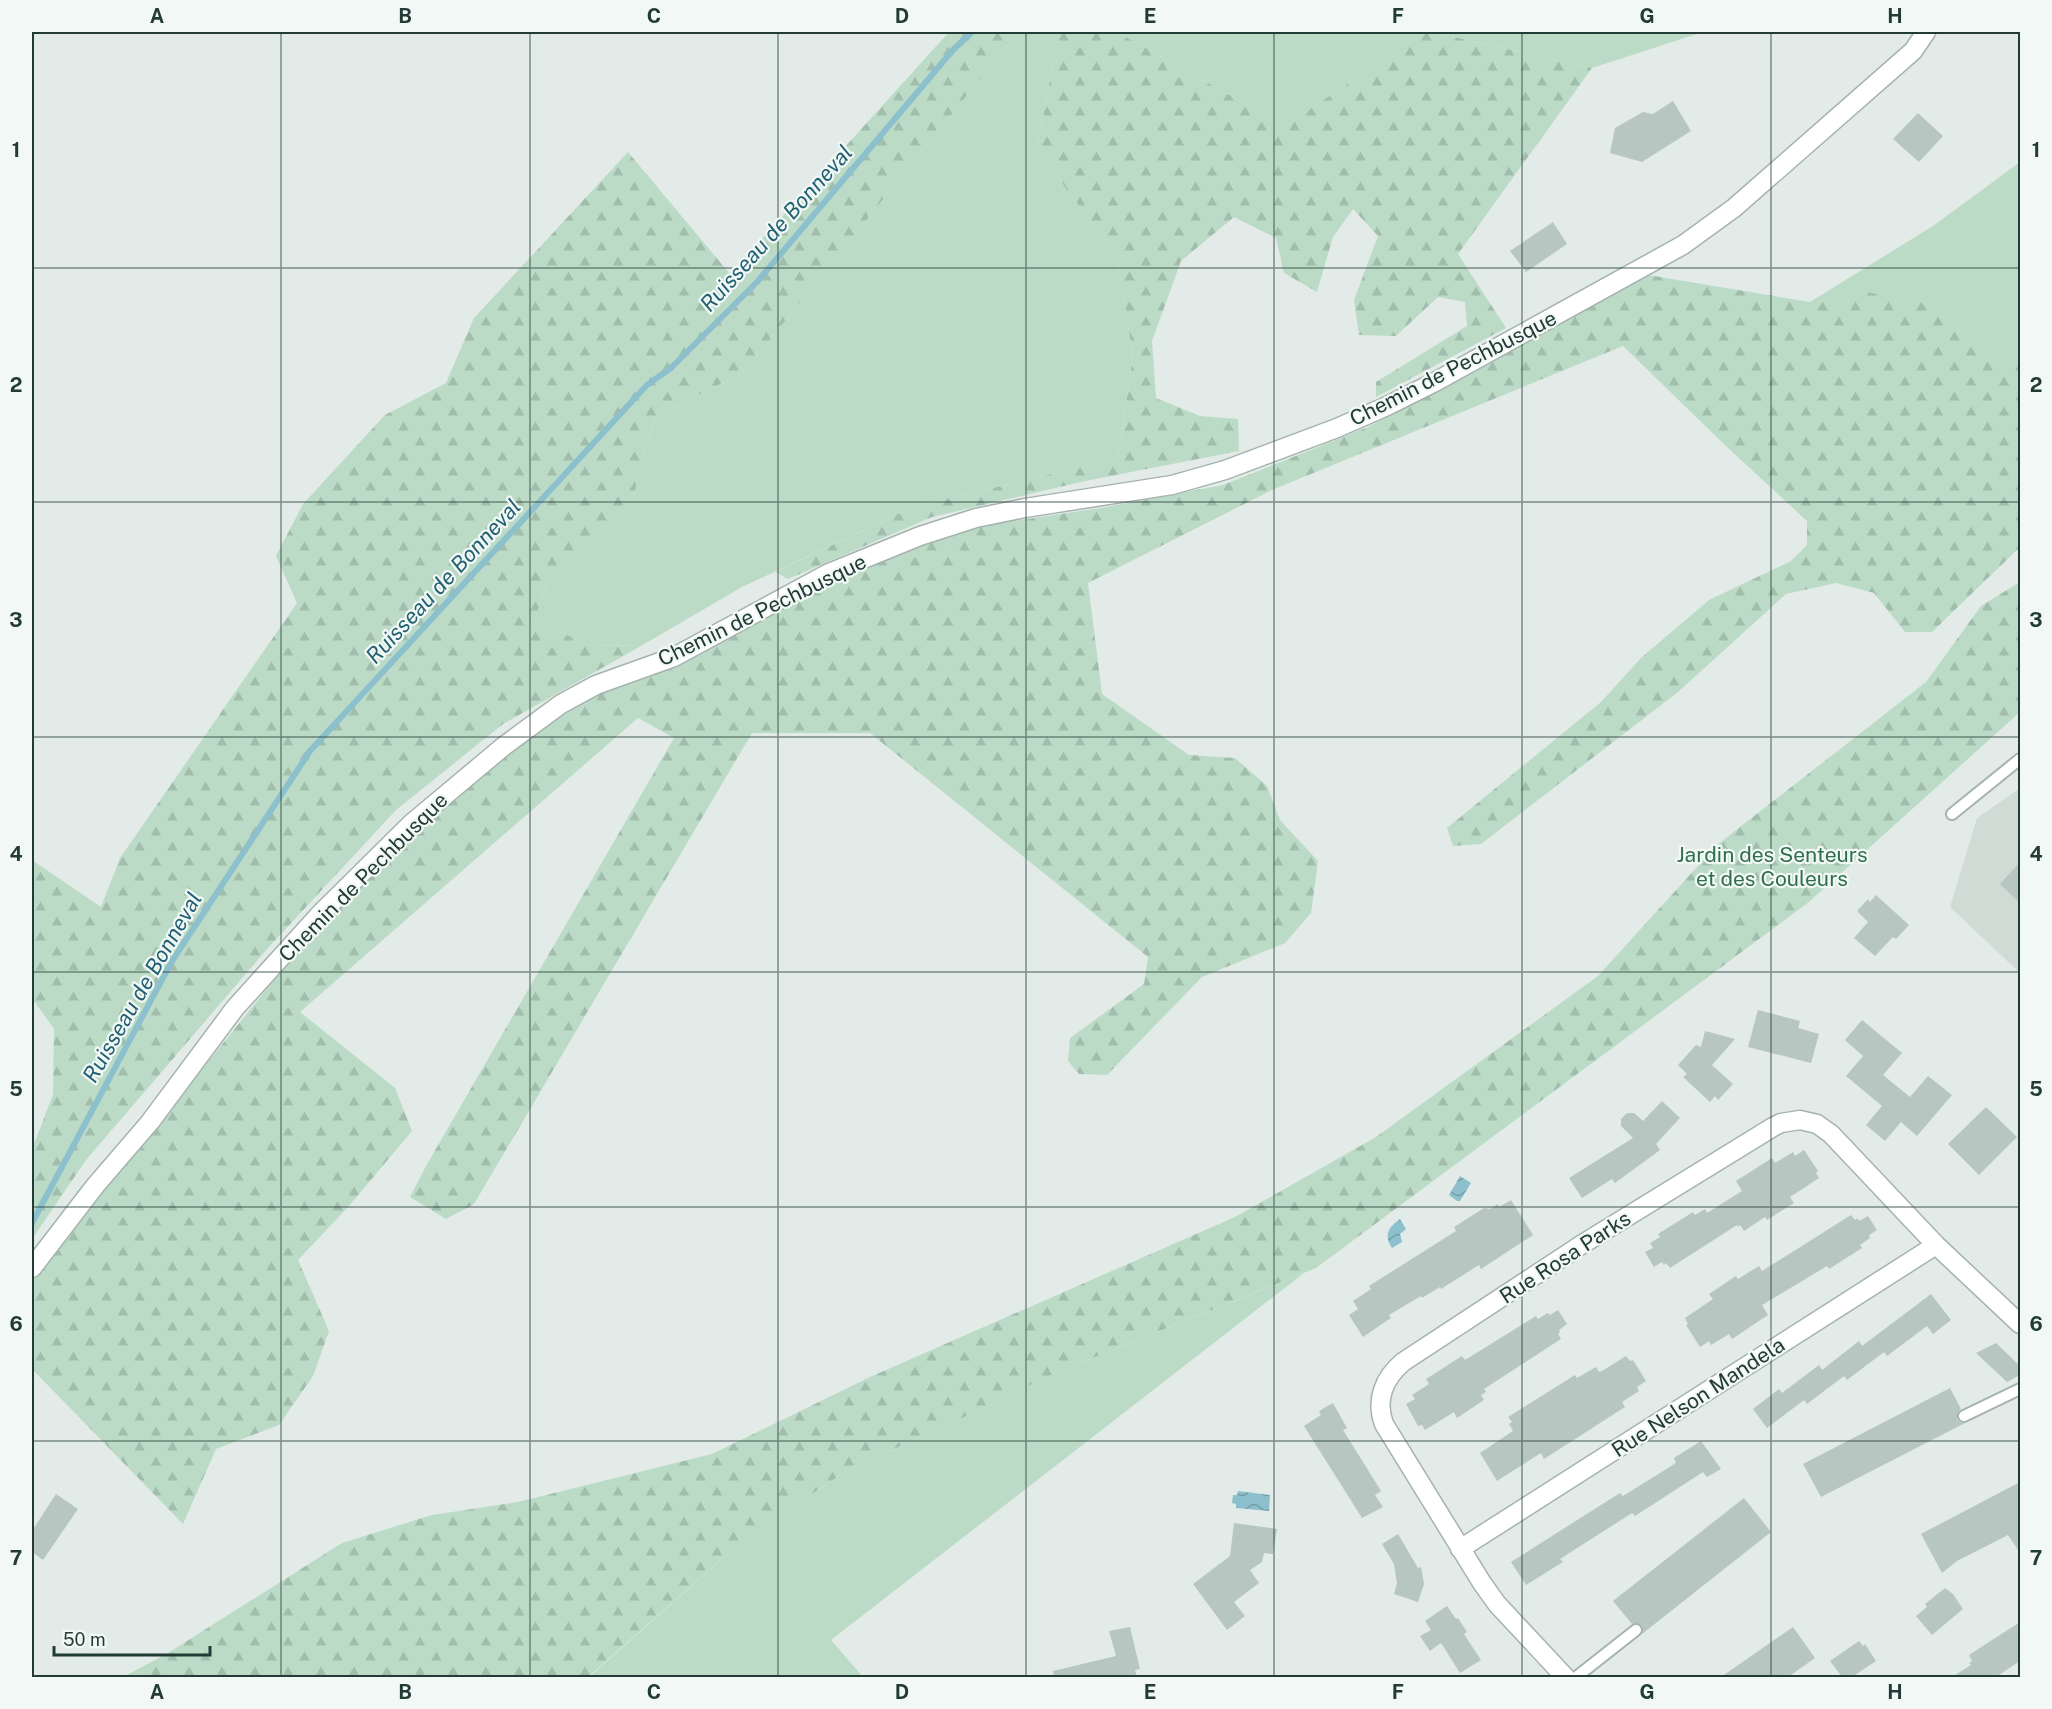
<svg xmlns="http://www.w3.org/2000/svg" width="2052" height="1709" font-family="'Public Sans',sans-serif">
	<defs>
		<pattern id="forest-firs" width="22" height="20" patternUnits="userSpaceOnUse" patternTransform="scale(1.5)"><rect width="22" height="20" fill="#bcdbc6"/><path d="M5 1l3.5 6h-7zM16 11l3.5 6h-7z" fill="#a1bdab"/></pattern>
		<pattern id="water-waves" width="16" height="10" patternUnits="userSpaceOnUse" patternTransform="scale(1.5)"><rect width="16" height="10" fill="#8dc0cd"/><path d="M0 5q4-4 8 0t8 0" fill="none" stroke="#739da7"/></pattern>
	</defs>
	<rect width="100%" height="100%" fill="#e2ebe7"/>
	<path fill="#d0dbd6" d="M2020 788V973L1950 907 1977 818Z"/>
	<path fill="#bcdbc6" d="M1018 32H1039L1054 57 1037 150 1117 256 1133 356 1118 458 913 507 742 587 641 646 587 645 535 620 547 581 630 516 643 453 656 416 743 373Z
		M1117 32H1424L1285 126Z
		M1432 32H1699L1700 33 1592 68Z
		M2020 162V350L2002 365 1924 303 1810 302 1933 226Z
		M1304 1273 831 1640 863 1677 588 1678 741 1542 846 1471 973 1413 1053 1374Z"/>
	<path fill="url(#forest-firs)" d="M949 32H1018L743 373 656 416 643 453 630 516 547 581 535 620 588 645 641 646 503 724 396 810 268 948 86 1160 32 1239V1149L53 1095 54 1029 32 998V860L101 907 120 858 297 603 276 556 303 504 385 415 446 383 474 318 628 152 730 274Z
		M1039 32H1117L1285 126 1424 32H1432L1592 68 1458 254 1506 328 1376 397V382L1467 326 1465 302 1438 297 1396 336 1359 335 1354 300 1378 236 1353 209 1333 237 1317 292 1284 273 1276 238 1234 217 1181 261 1152 341 1156 398 1200 416 1238 419 1239 451 1085 481 932 517 788 579 775 572 913 507 1118 458 1133 356 1117 256 1037 150 1054 57Z
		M1648 275 1810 302 1866 292 1924 303 2001 364 2020 350V547L1932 632H1905L1874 593 1836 583 1786 594 1678 692 1481 844 1453 846 1447 828 1601 702 1641 658 1709 600 1791 561 1807 545V521L1728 448 1623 346 1272 490 1088 583 1102 694 1189 755 1235 758 1267 786 1280 820 1318 861 1311 913 1285 943 1202 977 1107 1075 1079 1074 1068 1061 1070 1038 1144 984 1148 957 870 733H752L474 1204 446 1219 410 1197 426 1166 674 738 638 718 300 1012 395 1088 412 1131 349 1206 298 1260 329 1331 313 1376 279 1425 216 1449 183 1524 32 1369V1280L316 928 414 829 536 733 600 691 687 659 790 605 894 554 988 525 1107 507 1223 485 1368 427Z
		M2020 582V712L1809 902 1316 1268 1053 1374 973 1413 846 1471 741 1542 588 1677H123L168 1653 342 1543 432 1515 518 1502 712 1454 870 1377 1235 1217 1376 1137 1598 976 1717 845 1926 682 1981 606Z"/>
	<path fill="url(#water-waves)" d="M1460 1176 1471 1183 1460 1201H1457L1449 1195Z
		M1400 1219 1406 1229 1400 1234 1402 1242 1392 1248C1383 1235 1389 1227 1400 1219Z
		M1238 1491 1270 1495 1269 1511 1236 1508V1504L1232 1503 1233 1495H1237Z"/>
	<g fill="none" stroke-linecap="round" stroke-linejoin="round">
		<path stroke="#8dc0cd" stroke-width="6" d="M32 1223 172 961 310 751 647 385 671 368 757 282 953 50 972 32"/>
	</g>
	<path fill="#b7c6c0" d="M1673 101 1691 131 1642 162 1610 153 1615 128 1643 112 1653 114Z
		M1918 113 1943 136 1919 162 1893 139Z
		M1553 222 1567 244 1526 272 1510 251Z
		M2020 862V903L2000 884Z
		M1876 895 1909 925 1896 939 1893 937 1875 956 1854 938 1868 922 1857 911 1868 899 1870 902Z
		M1758 1010 1800 1021 1798 1028 1819 1034 1811 1063 1748 1047Z
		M1862 1020 1902 1053 1883 1075 1910 1097 1928 1076 1952 1095 1917 1136 1901 1122 1885 1141 1866 1125 1882 1106 1846 1076 1863 1056 1845 1040Z
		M1705 1031 1735 1039 1712 1065 1733 1084 1718 1100 1715 1096 1710 1102 1683 1077 1687 1074 1678 1065 1696 1045 1701 1047Z
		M1662 1101 1680 1118 1656 1144 1660 1150 1615 1183 1612 1179 1582 1198 1569 1178 1633 1138 1621 1126V1119L1627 1113H1634L1643 1121Z
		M1986 1107 2017 1137 1979 1175 1948 1144Z
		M1804 1150 1818 1171 1816 1173 1819 1178 1790 1197 1794 1203 1767 1220 1765 1217 1744 1231 1740 1225 1738 1227 1737 1225 1670 1268 1666 1263 1664 1265 1662 1262 1654 1267 1645 1252 1653 1248 1650 1243 1660 1237 1658 1234 1693 1212 1695 1215 1705 1209 1707 1213 1742 1191 1736 1181 1772 1158 1775 1163 1793 1152 1795 1156Z
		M1511 1200 1533 1235 1481 1269 1479 1265 1441 1289 1440 1287 1422 1298 1421 1296 1389 1315 1391 1318 1363 1337 1349 1315 1358 1309 1353 1301 1371 1289 1369 1286 1456 1231 1454 1227 1484 1208 1490 1209 1498 1204 1499 1207Z
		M1851 1215 1855 1220 1858 1218 1859 1221 1868 1216 1877 1230 1869 1235 1870 1238 1860 1245 1862 1248 1829 1269 1827 1266 1762 1305 1768 1315 1732 1339 1729 1334 1711 1345 1709 1341 1700 1347 1686 1325 1688 1324 1685 1318 1713 1299 1709 1294 1736 1276 1738 1279 1759 1266 1762 1271Z
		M1931 1294 1951 1320 1933 1334 1927 1326 1887 1356 1884 1352 1847 1380 1844 1376 1807 1404 1804 1400 1767 1428 1753 1409 1779 1389 1782 1393 1819 1365 1822 1370 1859 1341 1862 1346Z
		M1558 1310 1567 1324 1559 1330 1560 1332 1558 1334 1561 1339 1484 1389 1486 1392 1481 1395 1484 1400 1457 1418 1454 1412 1425 1430 1422 1425 1418 1426 1406 1404 1415 1399 1412 1395 1429 1384 1426 1379 1462 1356 1465 1360 1536 1316 1538 1319 1548 1313 1550 1315Z
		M1996 1343 2020 1366V1375L2007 1382 1976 1353Z
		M1626 1356 1630 1361 1633 1360 1646 1381 1637 1387 1639 1391 1622 1402 1625 1407 1544 1459 1541 1453 1497 1481 1480 1453 1513 1431 1509 1424 1512 1422 1508 1417 1575 1375 1577 1378 1596 1367 1599 1372 1602 1371Z
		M1950 1388 1961 1409 1958 1412 1957 1419 1960 1422 1965 1423 1821 1497 1803 1464Z
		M1333 1403 1347 1428 1343 1430 1381 1491 1375 1495 1383 1507 1362 1518 1304 1426 1321 1415 1319 1411Z
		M1701 1441 1721 1469 1707 1477 1703 1472 1635 1516 1632 1513 1560 1559 1563 1562 1526 1585 1511 1562 1620 1493 1623 1496 1676 1463 1674 1458Z
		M2020 1482V1553L2008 1535 1957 1561 1942 1573 1921 1534Z
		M56 1494 78 1509 43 1560 32 1552V1531Z
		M1744 1498 1771 1532 1642 1634 1643 1630 1641 1625 1636 1623 1632 1624 1613 1601Z
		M1234 1523 1277 1529 1273 1554 1264 1553 1262 1562 1250 1570 1259 1583 1234 1602 1245 1616 1227 1630 1193 1584 1230 1556Z
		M1398 1534 1418 1568 1421 1567 1424 1584 1418 1602 1394 1594 1397 1583 1394 1564 1382 1544Z
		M1945 1588 1953 1594 1963 1609 1932 1635 1916 1616 1927 1607 1925 1604Z
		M1447 1606 1456 1619 1458 1618 1467 1632 1464 1634 1481 1660 1460 1673 1441 1643 1430 1651 1420 1636 1431 1630 1425 1621Z
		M2020 1622V1661L1996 1677H1952L1971 1665 1969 1663 1972 1661 1969 1655Z
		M1130 1627 1140 1669 1135 1670 1137 1677H1054L1053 1671 1116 1656 1109 1631Z
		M1793 1627 1815 1658 1788 1677H1721Z
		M1859 1641 1863 1646 1865 1644 1876 1661 1852 1677H1842L1830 1661Z"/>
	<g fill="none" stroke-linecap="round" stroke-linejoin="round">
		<g stroke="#a5b3ae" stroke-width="14">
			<path id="lane" d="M1952 814 2020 759
				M1964 1416 2020 1389
				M1575 1678 1636 1630"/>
		</g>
		<g stroke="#a5b3ae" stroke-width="21">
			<path id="street" d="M32 1268 95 1186 150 1122 235 1008 320 914 412 823 504 746 561 704 596 685 674 657 829 573 920 536 976 518 1025 508 1172 485 1225 470 1337 428 1387 406 1433 383 1683 245 1734 208 1913 51 1926 32
				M1460 1549 1936 1245
				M1566 1678 1497 1604 1482 1583 1384 1424C1375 1400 1384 1378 1403 1362L1581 1245 1773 1127 1781 1123 1800 1120 1817 1124 1831 1134 1936 1245 2020 1324"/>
		</g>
		<use href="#lane" stroke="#fff" stroke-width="10"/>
		<use href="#street" stroke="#fff" stroke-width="18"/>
	</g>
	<path fill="none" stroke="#233b36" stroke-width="1.5" stroke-opacity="0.55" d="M281 32V1678M530 32V1678M778 32V1678M1026 32V1678M1274 32V1678M1522 32V1678M1771 32V1678M32 268H2020M32 502H2020M32 737H2020M32 972H2020M32 1207H2020M32 1441H2020"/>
	<g text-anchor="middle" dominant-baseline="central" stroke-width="4.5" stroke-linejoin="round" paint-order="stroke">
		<g font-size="21" fill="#233b36" stroke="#f2f8f5">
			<text transform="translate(1453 368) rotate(-27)">Chemin de Pechbusque</text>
			<text transform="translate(762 610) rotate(-26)">Chemin de Pechbusque</text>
			<text transform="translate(363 877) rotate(-45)">Chemin de Pechbusque</text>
			<text transform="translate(1565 1257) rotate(-33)">Rue Rosa Parks</text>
			<text transform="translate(1698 1397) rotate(-33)">Rue Nelson Mandela</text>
		</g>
		<g font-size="21" fill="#2f6f4b" stroke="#f2f8f5">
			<text x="1772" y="854">Jardin des Senteurs<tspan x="1772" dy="24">et des Couleurs</tspan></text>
		</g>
		<g font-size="22" font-style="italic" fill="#216173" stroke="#f2f8f5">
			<text transform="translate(776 228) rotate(-48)">Ruisseau de Bonneval</text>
			<text transform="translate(443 581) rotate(-47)">Ruisseau de Bonneval</text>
			<text transform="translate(142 987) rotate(-60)">Ruisseau de Bonneval</text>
		</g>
	</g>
	<rect width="2052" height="1709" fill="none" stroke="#f2f8f5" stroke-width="66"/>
	<path d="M54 1646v9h156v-9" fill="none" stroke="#233b36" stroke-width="3"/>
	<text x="63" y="1646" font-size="18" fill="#233b36" stroke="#f2f8f5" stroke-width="4.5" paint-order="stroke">50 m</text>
	<rect x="33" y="33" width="1986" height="1643" fill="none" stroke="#233b36" stroke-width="2"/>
	<g font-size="20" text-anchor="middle" font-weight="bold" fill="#233b36">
		<text x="157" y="23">A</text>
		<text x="405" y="23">B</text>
		<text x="654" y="23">C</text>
		<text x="902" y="23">D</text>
		<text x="1150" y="23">E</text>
		<text x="1398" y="23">F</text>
		<text x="1647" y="23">G</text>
		<text x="1895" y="23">H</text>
		<text x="16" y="157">1</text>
		<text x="2036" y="157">1</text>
		<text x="16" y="392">2</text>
		<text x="2036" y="392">2</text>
		<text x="16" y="627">3</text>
		<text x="2036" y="627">3</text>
		<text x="16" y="861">4</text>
		<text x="2036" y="861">4</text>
		<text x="16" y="1096">5</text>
		<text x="2036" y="1096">5</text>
		<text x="16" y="1331">6</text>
		<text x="2036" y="1331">6</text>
		<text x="16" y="1565">7</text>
		<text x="2036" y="1565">7</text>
		<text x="157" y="1699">A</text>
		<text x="405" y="1699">B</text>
		<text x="654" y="1699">C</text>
		<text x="902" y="1699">D</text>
		<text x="1150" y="1699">E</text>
		<text x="1398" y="1699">F</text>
		<text x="1647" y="1699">G</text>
		<text x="1895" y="1699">H</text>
	</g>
</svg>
